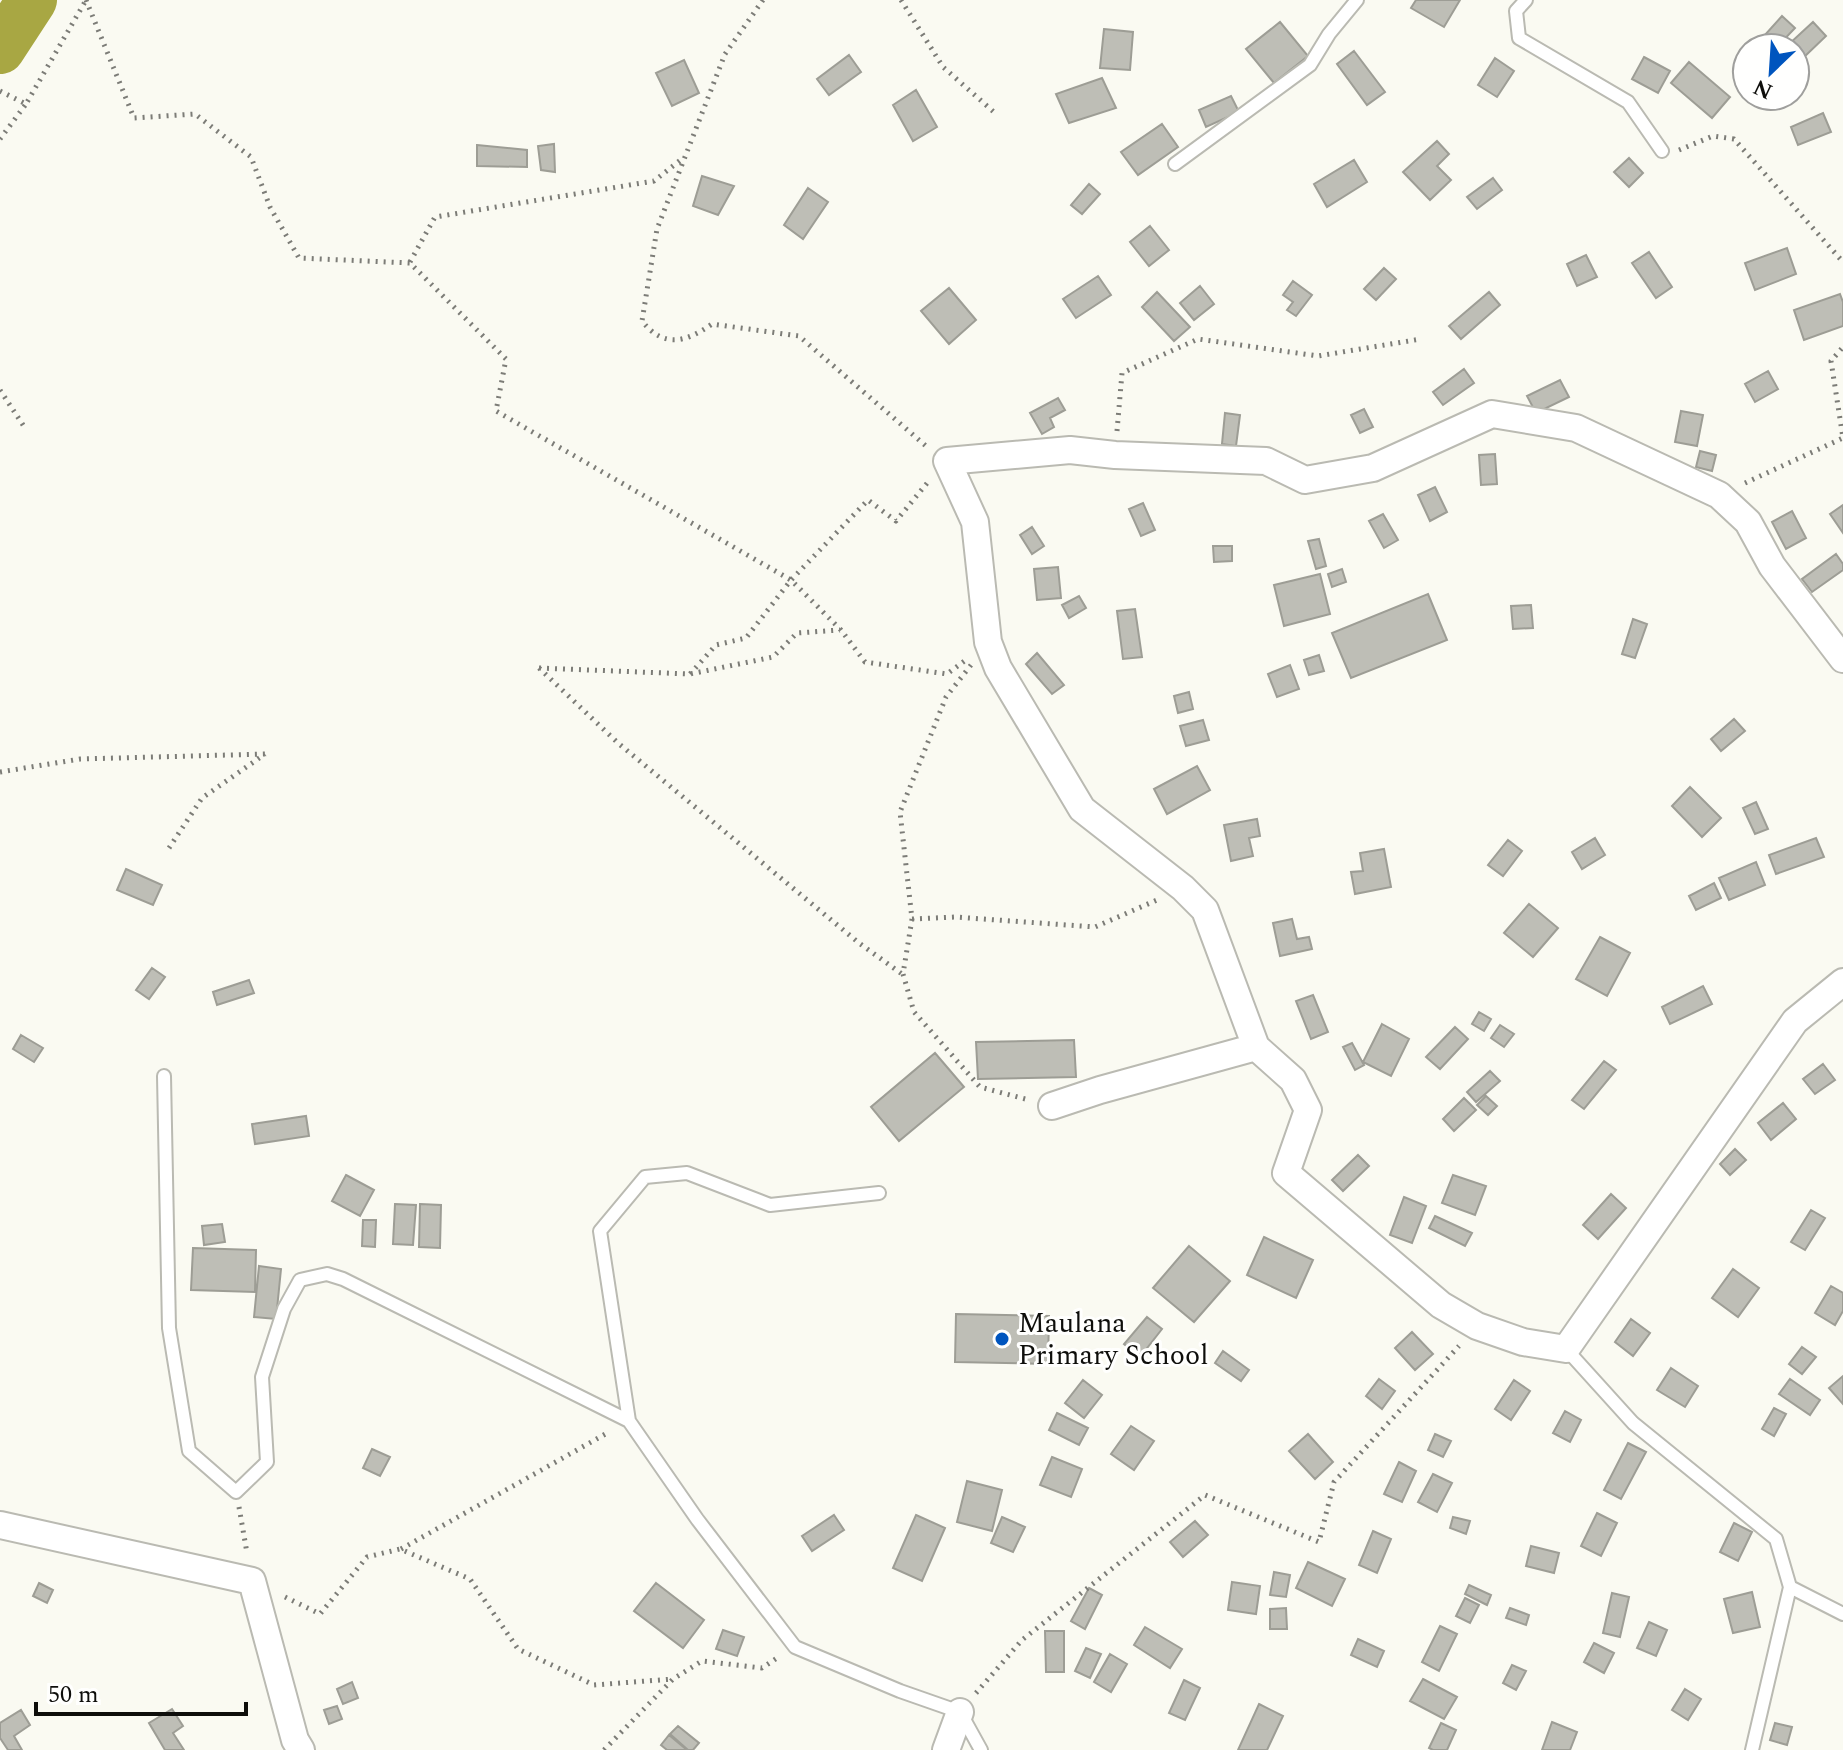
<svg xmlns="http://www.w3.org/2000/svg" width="1843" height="1750" font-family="Spectral,serif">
	<rect width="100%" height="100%" fill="#fafaf2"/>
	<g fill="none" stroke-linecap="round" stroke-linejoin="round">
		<path stroke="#a8a743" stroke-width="50" d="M0 49 32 0"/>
	</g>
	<path fill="#bebeb6" stroke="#9d9d95" stroke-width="2" d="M1416 0H1460L1444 27 1411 8Z
		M1782 16 1795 28 1776 48 1764 36Z
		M1280 22 1308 56 1274 83 1246 49Z
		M1813 22 1826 36 1802 59 1795 51V48H1792L1789 44Z
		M1104 29 1133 32 1130 70 1100 68Z
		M1354 51 1385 92 1367 105 1337 64Z
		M849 55 861 72 829 95 817 79Z
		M1644 57 1670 71 1658 93 1632 79Z
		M1495 58 1514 71 1497 97 1478 85Z
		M684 60 699 93 672 106 656 73Z
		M1689 62 1730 97 1712 118 1671 83Z
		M1102 78 1116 108 1069 123 1056 94Z
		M916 90 937 127 913 141 893 105Z
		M1231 96 1239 112 1206 127 1199 110Z
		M1823 113 1831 132 1798 145 1791 127Z
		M1162 124 1178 147 1138 175 1121 152Z
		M1437 141 1449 154 1437 166 1451 180 1430 200 1403 172Z
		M554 144 555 172 541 170 538 146Z
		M477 145 527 150V167L477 166Z
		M1629 158 1643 173 1629 187 1614 172Z
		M1354 160 1367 182 1327 207 1314 184Z
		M702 176 734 186 718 215 693 206Z
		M1493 178 1502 190 1477 209 1467 197Z
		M1089 184 1100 194 1082 214 1071 205Z
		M808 188 828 202 803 239 784 225Z
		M1150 226 1169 250 1149 266 1130 242Z
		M1787 248 1796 274 1755 290 1745 263Z
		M1649 252 1672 287 1656 298 1632 263Z
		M1586 255 1597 277 1577 286 1567 264Z
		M1384 268 1396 279 1376 300 1364 289Z
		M1098 276 1111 295 1076 318 1063 299Z
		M1293 281 1312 295 1296 316 1287 310 1293 302 1283 295Z
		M1200 286 1214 304 1194 320 1180 303Z
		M949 288 976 320 949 344 921 311Z
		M1157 292 1190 327 1174 341 1142 307Z
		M1489 292 1500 305 1461 339 1449 326Z
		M1840 294 1843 302V326L1804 340 1794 310Z
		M1464 369 1474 383 1443 405 1433 392Z
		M1768 371 1778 389 1755 402 1745 384Z
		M1560 380 1569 397 1536 413 1527 396Z
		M1058 398 1065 410 1050 418 1054 427 1042 434 1030 413Z
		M1364 409 1373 427 1360 433 1351 415Z
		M1681 411 1703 415 1697 446 1675 442Z
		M1225 413 1240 415 1236 446 1222 444Z
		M1700 451 1716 455 1712 471 1696 467Z
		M1495 454 1497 484 1481 485 1479 455Z
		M1435 487 1447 512 1430 521 1418 495Z
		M1143 503 1155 530 1141 536 1129 509Z
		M1843 505V533L1830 514Z
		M1792 511 1806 538 1786 549 1772 522Z
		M1383 514 1398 540 1384 548 1369 521Z
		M1032 527 1044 546 1032 554 1020 535Z
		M1319 539 1326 566 1316 569 1308 541Z
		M1213 546H1232V561L1214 562Z
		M1836 554 1843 564V570L1812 592 1802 579Z
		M1058 567 1061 598 1037 600 1034 569Z
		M1342 569 1346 582 1332 587 1328 574Z
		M1320 574 1330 614 1284 626 1274 585Z
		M1428 594 1447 640 1351 678 1332 633Z
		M1079 596 1086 608 1069 618 1062 605Z
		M1531 605 1533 628 1513 629 1511 606Z
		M1135 609 1142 657 1123 659 1117 611Z
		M1633 619 1647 624 1635 658 1622 654Z
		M1037 653 1064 685 1052 694 1026 664Z
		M1319 655 1324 671 1309 675 1304 660Z
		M1290 665 1299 689 1277 697 1268 674Z
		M1189 692 1193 709 1178 713 1174 696Z
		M1734 719 1745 731 1721 751 1711 739Z
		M1203 720 1209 740 1186 746 1180 726Z
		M1197 766 1210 790 1167 814 1154 789Z
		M1690 787 1721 818 1702 837 1672 806Z
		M1756 802 1768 829 1755 834 1743 808Z
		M1257 819 1260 836 1249 838 1253 856 1231 861 1224 825Z
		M1595 838 1605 855 1582 869 1572 852Z
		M1816 838 1824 857 1776 874 1769 855Z
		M1508 840 1522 851 1503 876 1488 865Z
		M1384 849 1391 887 1355 894 1351 872 1363 871 1360 853Z
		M1756 862 1765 885 1729 900 1719 878Z
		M126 869 162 885 153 905 117 890Z
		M1714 883 1721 898 1696 910 1689 896Z
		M1529 904 1558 928 1533 957 1504 933Z
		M1292 919 1297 939 1309 937 1312 949 1280 956 1273 923Z
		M1600 937 1630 953 1607 996 1576 979Z
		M152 968 165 977 149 999 136 990Z
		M249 980 254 993 217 1005 213 992Z
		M1703 986 1712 1004 1670 1024 1662 1007Z
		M1313 995 1328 1032 1311 1039 1296 1001Z
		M1479 1012 1491 1019 1484 1031 1472 1024Z
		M1382 1024 1409 1039 1391 1076 1363 1062Z
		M1500 1025 1514 1034 1504 1047 1491 1038Z
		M1455 1027 1468 1039 1440 1069 1426 1057Z
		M21 1035 43 1048 34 1062 13 1049Z
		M1074 1040 1076 1077 978 1079 976 1042Z
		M1352 1043 1364 1065 1355 1070 1343 1047Z
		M935 1053 964 1087 899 1141 871 1107Z
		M1604 1061 1616 1070 1584 1109 1572 1100Z
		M1823 1064 1835 1080 1815 1094 1803 1079Z
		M1490 1071 1500 1081 1476 1102 1467 1092Z
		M1486 1096 1497 1106 1488 1115 1477 1105Z
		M1464 1098 1476 1110 1454 1131 1443 1119Z
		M1783 1103 1796 1119 1771 1140 1758 1123Z
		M306 1116 309 1136 255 1144 252 1124Z
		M1735 1149 1746 1160 1730 1175 1720 1164Z
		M1358 1155 1369 1166 1343 1191 1332 1180Z
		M346 1175 374 1190 360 1216 332 1201Z
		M1453 1175 1486 1186 1475 1215 1442 1203Z
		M1611 1194 1626 1208 1598 1239 1583 1225Z
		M1404 1197 1426 1206 1412 1243 1390 1235Z
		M395 1204 416 1205 413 1245 393 1244Z
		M420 1204 441 1205 440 1248 419 1247Z
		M1811 1210 1825 1218 1805 1250 1791 1242Z
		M1435 1216 1472 1233 1465 1246 1429 1228Z
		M363 1220H376L375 1247 362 1246Z
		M222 1224 225 1242 204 1245 202 1226Z
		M1264 1237 1313 1260 1296 1298 1247 1275Z
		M1189 1246 1230 1281 1194 1322 1153 1288Z
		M193 1248 256 1250 255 1292 191 1290Z
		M259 1266 281 1269 276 1319 254 1317Z
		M1733 1269 1759 1288 1738 1317 1712 1298Z
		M1831 1286 1843 1293V1311L1835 1325 1815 1313Z
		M956 1314 1049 1316 1048 1364 955 1362Z
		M1147 1317 1162 1329 1140 1357 1124 1344Z
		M1631 1319 1650 1333 1633 1356 1615 1342Z
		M1412 1332 1433 1354 1415 1370 1395 1348Z
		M1802 1347 1816 1357 1802 1374 1789 1364Z
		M1223 1351 1249 1370 1241 1381 1215 1363Z
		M1671 1368 1698 1386 1685 1407 1657 1390Z
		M1843 1376V1404L1829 1388Z
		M1379 1379 1395 1391 1382 1409 1366 1396Z
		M1790 1379 1820 1400 1810 1415 1779 1394Z
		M1083 1380 1102 1395 1084 1418 1065 1403Z
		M1514 1380 1530 1391 1511 1420 1495 1409Z
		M1774 1408 1786 1414 1774 1436 1762 1429Z
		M1565 1411 1581 1420 1570 1442 1553 1433Z
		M1057 1413 1088 1428 1079 1445 1049 1430Z
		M1131 1426 1154 1441 1134 1470 1111 1454Z
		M1308 1434 1333 1462 1315 1479 1289 1451Z
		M1435 1434 1451 1441 1443 1457 1428 1450Z
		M1628 1443 1646 1452 1621 1499 1604 1490Z
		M372 1449 390 1457 380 1476 363 1468Z
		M1052 1457 1082 1469 1071 1497 1040 1485Z
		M1399 1462 1416 1471 1402 1502 1384 1494Z
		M1433 1474 1452 1483 1437 1512 1418 1502Z
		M967 1481 1002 1490 992 1531 957 1522Z
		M1597 1513 1617 1523 1601 1556 1581 1546Z
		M834 1515 844 1530 812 1551 802 1536Z
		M916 1515 945 1528 922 1581 893 1568Z
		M1002 1517 1025 1527 1013 1552 991 1543Z
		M1453 1517 1470 1521 1466 1534 1450 1528Z
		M1195 1521 1208 1535 1183 1557 1170 1542Z
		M1734 1523 1752 1532 1738 1561 1720 1552Z
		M1373 1531 1391 1539 1377 1573 1359 1565Z
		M1531 1546 1559 1553 1554 1573 1526 1566Z
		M1308 1562 1345 1579 1332 1606 1296 1588Z
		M1274 1572 1290 1575 1286 1597 1270 1595Z
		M1232 1582 1260 1586 1256 1614 1228 1610Z
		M39 1583 53 1590 47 1603 33 1596Z
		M656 1583 704 1620 683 1648 634 1611Z
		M1469 1585 1491 1595 1487 1605 1465 1594Z
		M1089 1588 1102 1595 1085 1629 1071 1621Z
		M1752 1592 1760 1627 1733 1633 1724 1599Z
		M1612 1593 1629 1597 1620 1637 1603 1633Z
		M1465 1598 1479 1605 1470 1623 1456 1616Z
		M1286 1608 1287 1629H1270V1609Z
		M1510 1608 1529 1615 1526 1625 1506 1618Z
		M1649 1622 1667 1630 1656 1656 1637 1648Z
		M1440 1626 1457 1634 1439 1671 1422 1662Z
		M1145 1627 1182 1649 1170 1668 1134 1645Z
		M723 1630 744 1637 737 1656 716 1649Z
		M1045 1631H1064V1672H1046Z
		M1358 1639 1384 1651 1377 1667 1351 1655Z
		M1594 1643 1614 1653 1604 1673 1584 1662Z
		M1086 1648 1101 1654 1090 1678 1075 1671Z
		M1110 1654 1127 1664 1111 1692 1094 1682Z
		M1512 1665 1526 1671 1516 1690 1503 1683Z
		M1423 1679 1457 1697 1444 1719 1410 1701Z
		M1184 1680 1200 1688 1185 1720 1169 1713Z
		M352 1682 358 1698 343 1704 337 1689Z
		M1685 1689 1701 1699 1688 1720 1672 1710Z
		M1259 1704 1283 1716 1267 1750H1238Z
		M337 1706 342 1719 329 1724 324 1710Z
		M172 1709 183 1726 173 1733 184 1750H165L149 1723Z
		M21 1710 30 1725 14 1736 22 1750H8L0 1738V1723Z
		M1552 1722 1577 1732 1570 1750H1542Z
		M1441 1723 1456 1730 1447 1750H1433L1429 1748Z
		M1775 1723 1792 1727 1787 1745 1770 1740Z
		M678 1726 699 1743 693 1750H688L670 1734Z
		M669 1735 687 1750H667L661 1745Z"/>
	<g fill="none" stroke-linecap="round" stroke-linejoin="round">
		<g stroke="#babab2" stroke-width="16">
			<path id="service" d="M1526 0 1516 11 1519 38 1628 102 1662 151
				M1175 164 1310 65 1329 34 1357 0
				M164 1076 169 1328 189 1451 236 1492 267 1462 262 1377 284 1309 300 1280 327 1274 343 1279 629 1421 697 1519 795 1647 900 1691 960 1712 981 1750
				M1566 1349 1633 1423 1776 1539 1790 1587 1843 1614
				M629 1421 600 1231 645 1177 687 1173 770 1205 879 1193
				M1752 1750 1790 1587"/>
		</g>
		<g stroke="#babab2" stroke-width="30">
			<path id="minor" d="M1843 659 1772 566 1748 522 1719 495 1576 428 1492 414 1373 468 1305 480 1266 461 1115 455 1070 450 947 461 975 522 988 642 998 668 1082 809 1183 888 1205 910 1256 1047 1293 1080 1308 1110 1286 1173 1441 1305 1477 1326 1523 1342 1566 1349 1795 1021 1843 982
				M1052 1106 1100 1090 1256 1047
				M0 1525 252 1581 295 1740 301 1750
				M946 1750 960 1712"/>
		</g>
		<path stroke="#7c7c77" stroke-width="5" stroke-dasharray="2 6" stroke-linecap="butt" d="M86 0 134 118 195 114 251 157 270 207 299 258 410 263 506 359 496 411 791 580 841 630 865 662 947 674 967 659
			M763 0 725 54 657 229 642 321C664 349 686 342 712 324L799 336 926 446
			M901 0 943 67 995 113
			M0 91 26 104 86 0
			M0 139 26 104
			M1679 150 1713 136 1734 139 1843 262
			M410 262 435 217 654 181 683 158
			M0 390 25 428
			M1117 431 1122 373 1198 339 1318 356 1421 339
			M1745 483 1843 438 1831 361 1843 347
			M971 665 946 697 900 812 912 919 903 974 914 1012 980 1087 1029 1100
			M539 668 618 743 859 943 902 974
			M539 668 690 674 773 657 797 633 840 630
			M690 674 716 645 746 638 791 580 868 500 896 521 928 482
			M0 772 80 759 266 754
			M169 848 202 798 265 754
			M912 919 955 917 1095 927 1157 900
			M239 1507 247 1553
			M401 1549 609 1432
			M285 1597 320 1614 367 1557 400 1549 470 1579 518 1649 594 1685 673 1679
			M976 1693 1022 1640 1205 1495 1319 1542 1334 1482 1459 1346
			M604 1750 673 1679 702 1661 762 1668 780 1656"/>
		<use href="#service" stroke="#fff" stroke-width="12"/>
		<use href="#minor" stroke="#fff" stroke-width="26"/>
	</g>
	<circle fill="#0055be" stroke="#fffffe" stroke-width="3" cx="1002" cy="1339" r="8"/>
	<g text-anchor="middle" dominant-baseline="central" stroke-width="6" stroke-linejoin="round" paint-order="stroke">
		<g font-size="28" fill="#0e0e0b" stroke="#fffffe" text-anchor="start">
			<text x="1018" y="1323">Maulana<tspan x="1018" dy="32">Primary School</tspan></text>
		</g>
	</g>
	<g transform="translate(1771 72) rotate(205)"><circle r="38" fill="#fffffe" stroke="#9f9f9d" stroke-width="2"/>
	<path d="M0-6L14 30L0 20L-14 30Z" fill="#0055be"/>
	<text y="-12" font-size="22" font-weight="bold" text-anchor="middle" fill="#0e0e0b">N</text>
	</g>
	<path d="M36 1702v12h210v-12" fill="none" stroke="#0e0e0b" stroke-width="4"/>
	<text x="48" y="1702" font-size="24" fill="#0e0e0b" stroke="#fffffe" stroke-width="6" paint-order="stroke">50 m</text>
</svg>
